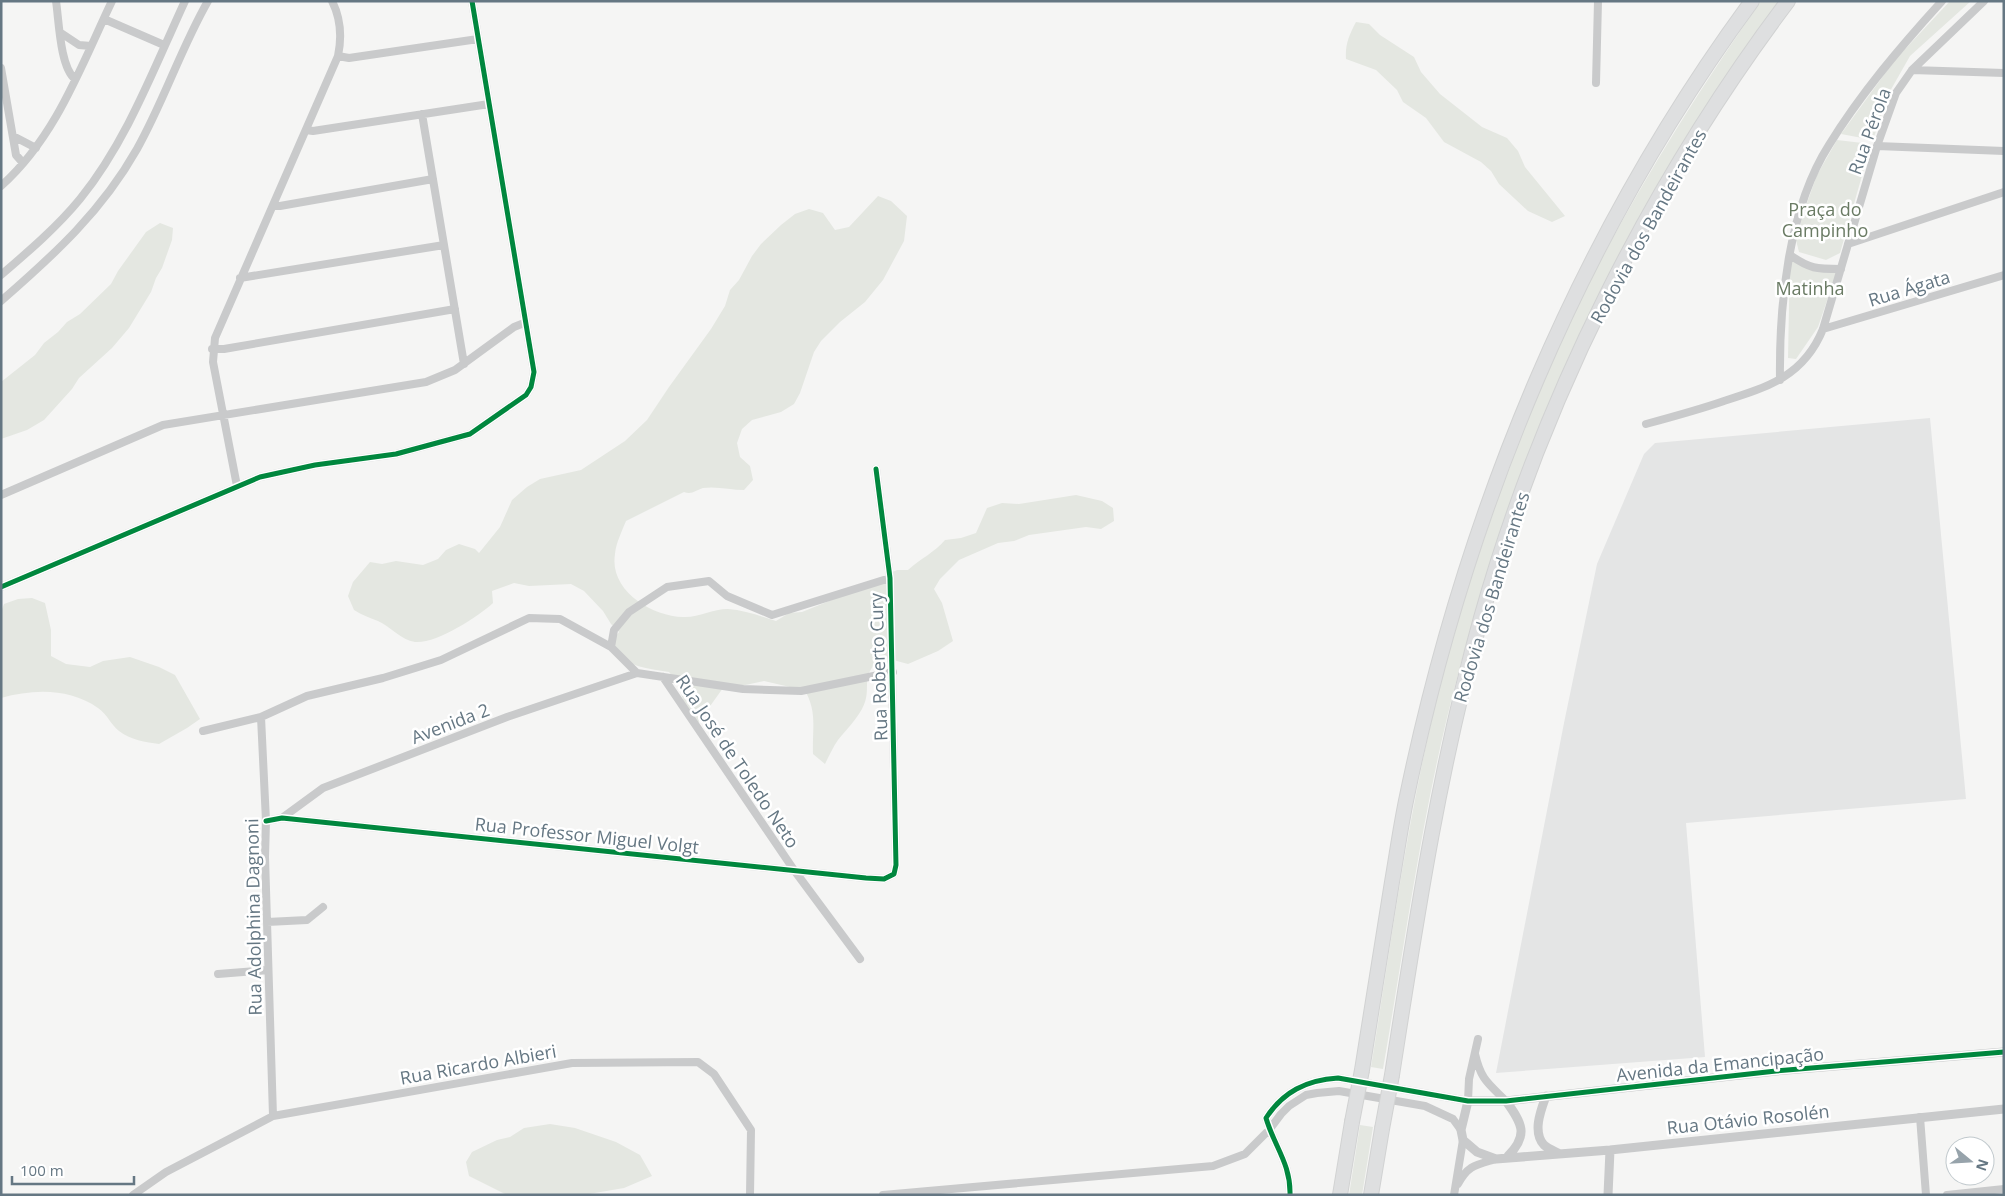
<svg xmlns="http://www.w3.org/2000/svg" width="2005" height="1196" font-family="'Open Sans',sans-serif">
	<rect width="100%" height="100%" fill="#f5f5f4"/>
	<path fill="#e4e5e5" d="M1930 418 1966 799 1686 823 1705 1057 1496 1073 1564 723 1597 564 1644 454 1655 443Z"/>
	<path fill="#e4e7e1" d="M1761 1H1779C1618 221 1510 457 1446 722 1419 836 1403 954 1383 1069L1371 1067C1391 944 1407 820 1437 698 1459 612 1486 528 1518 445 1533 404 1549 363 1569 323 1624 210 1689 104 1761 1Z
		M1950 1H1971L1910 56 1889 93 1873 140 1841 134 1894 61Z
		M1356 22 1369 24 1380 35 1414 57 1421 72 1440 94 1482 127 1507 138 1518 151 1525 167 1565 216 1552 222 1528 211 1499 184 1491 171 1481 162 1444 142 1426 118 1403 102 1397 90 1376 70 1346 59C1345 45 1349 35 1356 22Z
		M1837 140 1871 144 1840 253 1826 260 1799 252 1796 240 1804 211 1817 175Z
		M878 196 891 201 907 216 904 241 883 280 865 302 840 322 821 341 814 352 800 393 794 404 781 412 752 420 742 429 737 443 740 457 750 466 753 480 744 490C731 490 717 486 703 488 696 490 692 495 684 492L626 521C622 531 616 543 615 554 609 590 651 616 683 617 698 618 712 609 728 609 744 610 760 616 776 621L789 613 802 612 844 595 897 570H908C920 559 935 552 945 540L961 538 976 533 987 508 1002 503 1019 504 1076 495 1102 501 1113 508 1114 521 1101 529 1086 527 1029 535 1014 541 998 543 959 560 940 579 934 589 942 603 953 641 938 651 908 664 882 657C857 678 874 687 862 709 856 720 846 730 838 740 833 747 829 756 825 764L813 754C812 728 818 711 803 687H790L764 681 736 687 723 688 698 723 683 700 678 683 669 672C647 669 629 666 612 652L613 640 619 632 611 624 603 611 584 591 571 584 529 586 514 583 492 591 493 603C478 617 436 644 415 642 401 640 391 627 378 621 370 618 362 615 354 610L348 596 353 582 370 562 382 564 396 561 423 565 438 559 446 550 459 544 475 549 479 553 500 527 512 500 527 487 540 479 581 470 625 441 647 420 669 387 711 329 725 306 730 290 739 280 752 256 761 244 781 225 795 214 809 209 823 213 835 230 849 227Z
		M160 223 173 228 172 240 162 268 156 278 151 292 129 328 112 348 79 378 72 389 44 420 27 430 1 439V382L35 355 44 343 58 332 67 322 80 314 111 284 118 271 146 232Z
		M1790 255 1806 266 1841 269 1832 286 1818 327 1796 359 1788 358Z
		M32 598 45 603 51 630V656L66 664 90 667 103 661 130 657 159 667 175 675 200 719 187 728 159 744C146 742 130 740 119 731 111 725 108 715 98 708 69 688 34 689 1 698V612L4 604 18 599Z
		M550 1124 575 1128 616 1142 640 1155 652 1176 624 1188 583 1195H507L469 1176 466 1162 472 1152 497 1140 510 1137 524 1128Z
		M1360 1125 1373 1127 1362 1195H1349Z"/>
	<g fill="none" stroke-linecap="round" stroke-linejoin="round">
		<g stroke="#d1d2d2" stroke-width="16">
			<path id="motorway" d="M1362 1070C1372 1007 1382 944 1392 882 1397 853 1401 824 1407 796 1466 511 1579 236 1752 1
				M1392 1075C1416 921 1439 768 1481 618 1542 400 1652 181 1788 1
				M1340 1195 1352 1122
				M1371 1195 1382 1129"/>
		</g>
		<path stroke="#c9cacb" stroke-width="8" d="M56 1C59 21 60 67 75 79
			M104 19 164 45
			M61 33 79 45 91 46
			M338 56 349 58 478 39
			M1 68 16 155 23 163
			M1912 70 2004 73
			M1596 83 1598 1
			M422 114 464 364
			M306 130 313 131 489 104
			M13 136 36 148
			M1877 146 2004 151
			M1 186C56 137 81 66 112 1
			M273 206H280L433 179
			M1848 244 2004 192
			M1790 255C1810 269 1816 269 1841 269
			M1 275C29 251 57 227 80 199 127 141 154 68 185 1
			M240 278 444 245
			M1 301C55 254 102 211 137 149 164 101 181 48 208 1
			M1823 329 2004 275
			M212 349H224L455 309
			M1780 380C1779 306 1788 209 1829 145 1861 93 1901 46 1942 1
			M1646 424C1672 417 1698 410 1724 401 1768 387 1804 376 1823 329L1877 146 1896 93 1912 70 1984 1
			M237 486 213 362 215 338 338 56C342 37 341 19 332 1
			M1 495 163 425 426 382 455 370 514 327 524 323
			M1 587 260 477 315 465 396 454 470 434 526 395 531 387 534 372 472 1
			M637 673 611 647 614 630 629 612 667 587 709 581 727 596 772 615 890 578
			M663 677 794 870 860 959
			M261 717 266 821 265 857 273 1116
			M203 731 261 717 307 696 383 678 441 660 529 618 560 619 611 647
			M282 818 323 788 507 717 637 673 743 689 801 691 893 672
			M266 821 282 818 866 878 884 879 894 874 896 865 890 578 876 469
			M267 922 307 920 323 907
			M218 974 268 970
			M1475 1054C1481 1080 1488 1083 1506 1101
			M1920 1117 1926 1195
			M1458 1184C1468 1165 1476 1165 1496 1159
			M133 1195 166 1172 273 1116 572 1063 698 1062 714 1074 751 1130 750 1195
			M883 1195 1213 1166 1245 1154 1269 1130 1281 1114 1289 1106 1306 1095 1317 1093 1339 1091 1425 1106 1453 1119 1461 1130
			M1290 1195C1291 1164 1274 1146 1266 1118 1283 1092 1306 1080 1338 1078L1468 1101 1469 1079 1478 1039
			M1454 1195 1463 1140
			M1947 1195 2004 1189"/>
		<path stroke="#c9cacb" stroke-width="9" d="M2004 1052 1776 1071 1506 1101H1468L1461 1130 1463 1140 1477 1152 1496 1159 1610 1150 2004 1109
			M1546 1096C1541 1110 1532 1132 1544 1145 1547 1148 1554 1151 1558 1153
			M1506 1101C1522 1123 1529 1135 1508 1156
			M1608 1195 1610 1150"/>
		<use href="#motorway" stroke="#dedfe0" stroke-width="14"/>
		<g stroke="#d1d2d2" stroke-width="16" stroke-linecap="butt">
			<path id="motorway-bridge" d="M1352 1122 1362 1070
				M1382 1129 1392 1075"/>
		</g>
		<use href="#motorway-bridge" stroke="#dedfe0" stroke-width="14"/>
		<g stroke="#fff" stroke-width="8">
			<path id="cycleway" d="M1 587 260 477 315 465 396 454 470 434 526 395 531 387 534 372 472 1
				M266 821 282 818 866 878 884 879 894 874 896 865 890 578 876 469
				M1290 1195C1291 1164 1274 1146 1266 1118 1283 1092 1306 1080 1338 1078L1468 1101H1506L1776 1071 2004 1052"/>
		</g>
		<use href="#cycleway" stroke="#00873e" stroke-width="5"/>
	</g>
	<g text-anchor="middle" dominant-baseline="central" stroke-width="5" stroke-linejoin="round" paint-order="stroke">
		<g font-size="18" fill="#657783" stroke="#fff">
			<text transform="translate(1869 131) rotate(-70)">Rua Pérola</text>
			<text transform="translate(1648 226) rotate(-61)">Rodovia dos Bandeirantes</text>
			<text transform="translate(1909 288) rotate(-17)">Rua Ágata</text>
			<text transform="translate(1491 597) rotate(-73)">Rodovia dos Bandeirantes</text>
			<text transform="translate(878 667) rotate(-92)">Rua Roberto Cury</text>
			<text transform="translate(450 723) rotate(-21)">Avenida 2</text>
			<text transform="translate(738 761) rotate(56)">Rua José de Toledo Neto</text>
			<text transform="translate(587 835) rotate(6)">Rua Professor Miguel Volgt</text>
			<text transform="translate(253 917) rotate(-91)">Rua Adolphina Dagnoni</text>
			<text transform="translate(478 1064) rotate(-10)">Rua Ricardo Albieri</text>
			<text transform="translate(1720 1064) rotate(-6)">Avenida da Emancipação</text>
			<text transform="translate(1748 1119) rotate(-6)">Rua Otávio Rosolén</text>
		</g>
		<g font-size="18" fill="#6a7b64" stroke="#fff">
			<text x="1825" y="209">Praça do<tspan x="1825" dy="21">Campinho</tspan></text>
			<text x="1810" y="288">Matinha</text>
		</g>
	</g>
	<rect width="2005" height="1196" fill="none" stroke="#657783" stroke-width="5"/>
	<g transform="translate(1970 1161) rotate(108)"><circle r="24" fill="#ffffff" stroke="#c1c9cd"/>
	<path d="M0-4L9 19L0 12L-9 19Z" fill="#97a3ab"/>
	<text y="-8" font-size="14" font-weight="bold" text-anchor="middle" fill="#657783">N</text>
	</g>
	<path d="M12 1176v8h122v-8" fill="none" stroke="#657783" stroke-width="2.5"/>
	<text x="20" y="1176" font-size="15" fill="#657783" stroke="#ffffff" stroke-width="4" paint-order="stroke">100 m</text>
</svg>
